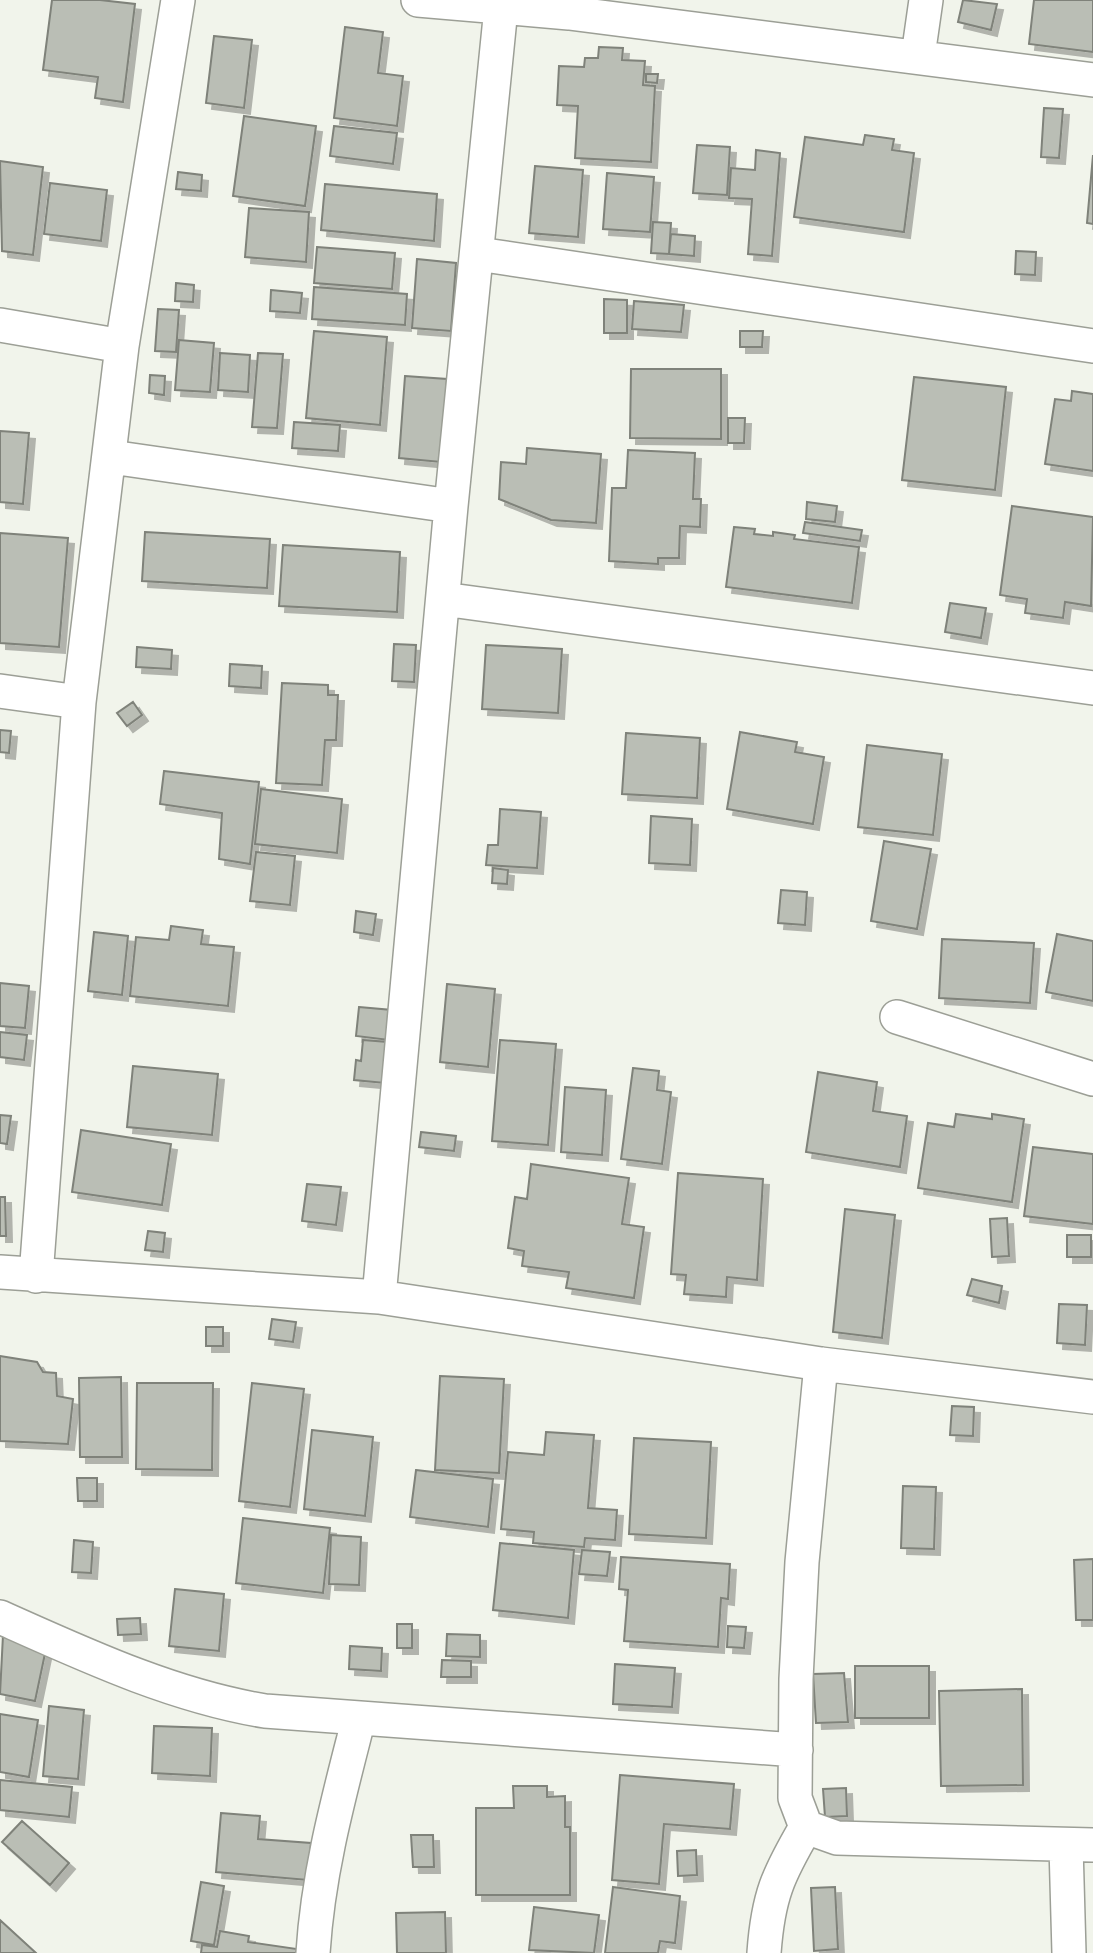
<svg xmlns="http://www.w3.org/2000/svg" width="1093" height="1953" font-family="'Varela Round',sans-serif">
	<defs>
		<filter id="shadow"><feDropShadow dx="6" dy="6" stdDeviation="0" flood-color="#0004"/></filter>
	</defs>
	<rect width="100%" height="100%" fill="#f1f4eb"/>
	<path fill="#babeb5" stroke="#7f827a" stroke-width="2" filter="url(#shadow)" d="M52 0H100L135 4 123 102 95 98 98 77 43 70Z
		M963 0 997 4 991 30 958 22Z
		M1034 0H1093V52L1029 44Z
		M345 27 383 32 378 73 403 76 397 126 334 118Z
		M214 36 252 40 244 108 206 103Z
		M599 47 623 48 622 60 645 61 643 85 655 86 651 162 575 158 578 106 557 105 559 66 584 67 585 58H598Z
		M646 74H658L657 83 646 82Z
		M1044 108 1063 109 1059 158 1041 157Z
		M244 116 316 126 305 206 233 196Z
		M334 126 397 133 393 164 330 156Z
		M865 135 894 139 892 150 914 153 904 232 794 217 805 137 863 145Z
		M697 145 730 147 727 195 693 193Z
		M756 150 780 153 772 256 748 254 752 199 729 198 731 168 755 170Z
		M1093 155V224L1087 223Z
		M0 161 43 167 33 255 2 251Z
		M535 166 583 170 578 237 529 233Z
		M178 172 202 175 201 191 176 189Z
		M607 173 654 177 650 232 603 229Z
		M50 183 107 190 101 241 44 234Z
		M325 184 437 194 434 241 321 230Z
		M249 208 309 212 306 262 245 257Z
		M653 222 671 223 669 254 651 253Z
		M671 234 695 236 694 256 669 254Z
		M317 247 395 253 392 289 314 283Z
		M1016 251 1036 252 1035 275 1015 274Z
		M417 259 456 263 451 331 412 328Z
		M176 283 194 285 193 302 175 301Z
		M314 287 407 294 405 325 312 319Z
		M271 290 302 293 300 313 270 311Z
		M604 299 627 300V333H604Z
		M634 301 684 305 681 332 632 329Z
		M158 309 179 310 176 352 155 351Z
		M314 331 387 337 380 425 306 418Z
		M740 331H763L762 347H740Z
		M179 340 214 343 210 392 175 390Z
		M220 353 250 355 248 392 218 390Z
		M258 353 283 354 277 428 252 427Z
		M631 369H721V439L630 438Z
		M150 375 165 376 164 395 149 393Z
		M405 376 447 379 441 462 399 458Z
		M914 377 1006 387 995 490 902 480Z
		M1072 391 1093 394V471L1045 464 1055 399 1071 401Z
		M728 418H745L744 443H728Z
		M294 422 340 425 338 451 292 448Z
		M0 431 29 433 23 504 0 502Z
		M527 448 601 454 596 523 551 520 499 499 501 462 526 464Z
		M628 450 695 453 693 499H701L700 527 680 526 679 558H658V564L609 561 612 488H626Z
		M807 502 837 506 835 522 806 519Z
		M1012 506 1093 517 1091 606 1065 602 1063 618 1025 613 1027 599 1000 595Z
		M805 522 862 530 860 541 803 533Z
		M734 527 755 529 754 534 773 536V532L795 535 794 539 859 547 852 603 726 587Z
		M145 532 270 539 267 588 142 581Z
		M0 533 68 538 59 647 0 643Z
		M283 545 400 552 397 612 279 606Z
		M950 603 986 608 981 638 945 632Z
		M394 644 416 645 414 682 392 681Z
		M486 645 562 649 558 713 482 709Z
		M137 647 172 650 171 669 136 667Z
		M230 664 262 666 261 688 229 686Z
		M282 683 328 685V695H338L336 740H325L322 785 276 783Z
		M133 702 142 715 127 726 117 713Z
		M0 730 11 731 9 753 0 752Z
		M740 732 797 742 795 752 824 757 813 824 727 809Z
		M626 733 700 738 697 798 622 794Z
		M867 745 942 754 933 835 858 827Z
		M164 771 259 782 250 864 219 859 222 813 160 804Z
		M261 789 342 799 337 853 255 844Z
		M500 809 541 812 537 868 486 865 488 845H498Z
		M651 816 692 819 690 865 649 863Z
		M884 841 931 849 917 929 871 921Z
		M256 852 295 856 290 905 250 901Z
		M493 868 508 870 507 884 492 883Z
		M781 890 807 892 805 925 778 923Z
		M356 911 376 914 373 935 354 932Z
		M171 926 203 930 201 944 234 947 228 1006 130 996 136 937 169 940Z
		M94 932 128 936 122 995 88 991Z
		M1057 934 1093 941V1001L1046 992Z
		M942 939 1034 943 1030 1003 939 998Z
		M0 983 29 986 25 1028 0 1026Z
		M447 984 495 989 488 1067 440 1062Z
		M359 1007 392 1010 389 1040 356 1036Z
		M0 1032 27 1035 24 1060 0 1057Z
		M363 1040 388 1042 385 1083 354 1080 356 1060 361 1061Z
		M500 1040 556 1044 548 1145 492 1141Z
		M133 1066 218 1074 212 1135 127 1127Z
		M633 1068 659 1071 657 1090 671 1092 662 1164 621 1159Z
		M818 1072 877 1082 873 1111 907 1116 900 1167 806 1152Z
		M565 1087 606 1090 602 1155 561 1152Z
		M956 1114 992 1119V1114L1024 1119 1012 1202 918 1188 928 1123 954 1127Z
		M0 1115 11 1116 7 1144 0 1143Z
		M81 1130 171 1144 162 1205 72 1192Z
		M421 1132 456 1136 454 1151 419 1147Z
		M1033 1147 1093 1154V1224L1024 1216Z
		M531 1164 629 1178 622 1224 644 1227 634 1298 566 1288 569 1272 522 1266 524 1251 508 1248 515 1197 527 1199Z
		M678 1173 763 1179 757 1280 727 1277 726 1297 684 1294 686 1275 671 1274Z
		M307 1184 341 1187 336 1225 302 1221Z
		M0 1197H5L6 1236H0Z
		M845 1209 895 1215 882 1338 833 1332Z
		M1007 1218 1009 1256 992 1257 990 1219Z
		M148 1231 165 1233 163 1252 145 1250Z
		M1067 1235H1091V1257H1067Z
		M972 1279 1002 1286 999 1303 967 1295Z
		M1059 1304 1087 1305 1085 1345 1057 1343Z
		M272 1319 296 1322 293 1342 269 1339Z
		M206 1327H223V1346H206Z
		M0 1356 37 1362 43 1372 56 1373 57 1396 73 1399 68 1444 0 1441Z
		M440 1376 504 1379 499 1473 435 1470Z
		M121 1377 122 1457H80L79 1378Z
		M137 1383H213L212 1470 136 1469Z
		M252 1383 304 1389 290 1507 239 1501Z
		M952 1406 974 1407 973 1436 950 1435Z
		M312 1430 373 1437 365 1516 304 1509Z
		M546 1432 594 1435 588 1508 617 1510 615 1540 585 1538 584 1547 533 1543 534 1532 501 1529 508 1452 544 1455Z
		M634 1438 711 1442 706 1538 629 1534Z
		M416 1470 493 1479 488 1527 410 1517Z
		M77 1478H97V1501H78Z
		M903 1486 936 1487 934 1549 901 1548Z
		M243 1518 330 1528 323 1593 236 1583Z
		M331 1535 361 1537 359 1585 329 1584Z
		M74 1540 93 1542 91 1573 72 1572Z
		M500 1543 574 1550 568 1618 493 1610Z
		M582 1550 610 1552 607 1576 579 1574Z
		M621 1557 730 1564 728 1599 721 1598 718 1647 624 1641 628 1590 619 1589Z
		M1093 1559V1620H1076L1074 1560Z
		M175 1589 224 1594 219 1651 169 1646Z
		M140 1618 141 1634 118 1635 117 1619Z
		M397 1624H412V1648H397Z
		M728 1626 746 1627 744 1648 727 1647Z
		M447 1634 480 1635V1657L446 1656Z
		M3 1635 47 1644 35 1701 0 1694Z
		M350 1646 382 1648 381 1671 349 1669Z
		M442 1660 471 1661V1677H441Z
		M615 1664 675 1668 672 1707 613 1704Z
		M855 1666H929V1718H855Z
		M844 1673 848 1722 816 1723 813 1674Z
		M1022 1689 1023 1785 941 1786 939 1691Z
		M49 1706 84 1710 78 1779 43 1776Z
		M0 1714 38 1720 29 1777 0 1772Z
		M154 1726 212 1728 210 1776 152 1773Z
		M620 1775 734 1784 730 1829 664 1824 659 1884 612 1880Z
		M0 1780 72 1787 69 1817 0 1810Z
		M513 1786H547V1797L565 1796V1827H570V1895H476V1808H514Z
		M846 1788 847 1816 825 1817 823 1789Z
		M221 1813 260 1816 258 1839 311 1843 308 1880 216 1872Z
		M22 1821 69 1863 50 1885 2 1842Z
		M411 1835H433L434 1867H413Z
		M696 1850 697 1875 678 1876 677 1851Z
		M201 1882 224 1886 214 1945 191 1941Z
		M613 1887 680 1896 675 1943 660 1941 658 1953H605Z
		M835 1887 838 1949 814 1951 811 1888Z
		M534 1907 599 1915 594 1953 529 1950Z
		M445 1912 446 1953H397L396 1913Z
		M0 1920 36 1953H0Z
		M220 1931 249 1936 248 1942 297 1949V1953H201L202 1945 217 1947Z"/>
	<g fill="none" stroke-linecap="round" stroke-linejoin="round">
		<g stroke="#9c9f96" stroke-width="36">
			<path id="street" d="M418 0 569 13 1093 80
				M918 56 926 0
				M478 254 1093 346
				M0 325 122 346
				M111 457 451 506
				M443 599 1093 688
				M0 691 79 702
				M897 1017 1093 1079
				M0 1272 379 1297 821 1364 1093 1397
				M36 1276 79 702 122 346 178 0
				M379 1297 451 506 501 8
				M821 1364 802 1562 796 1679 795 1798 806 1827 837 1838 1093 1845
				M0 1617C85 1655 173 1696 265 1711L796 1750
				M1066 1846 1069 1953
				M313 1953C318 1872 339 1796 359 1718
				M764 1953C768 1896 778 1875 806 1827"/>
		</g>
		<use href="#street" stroke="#fff" stroke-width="33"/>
	</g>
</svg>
